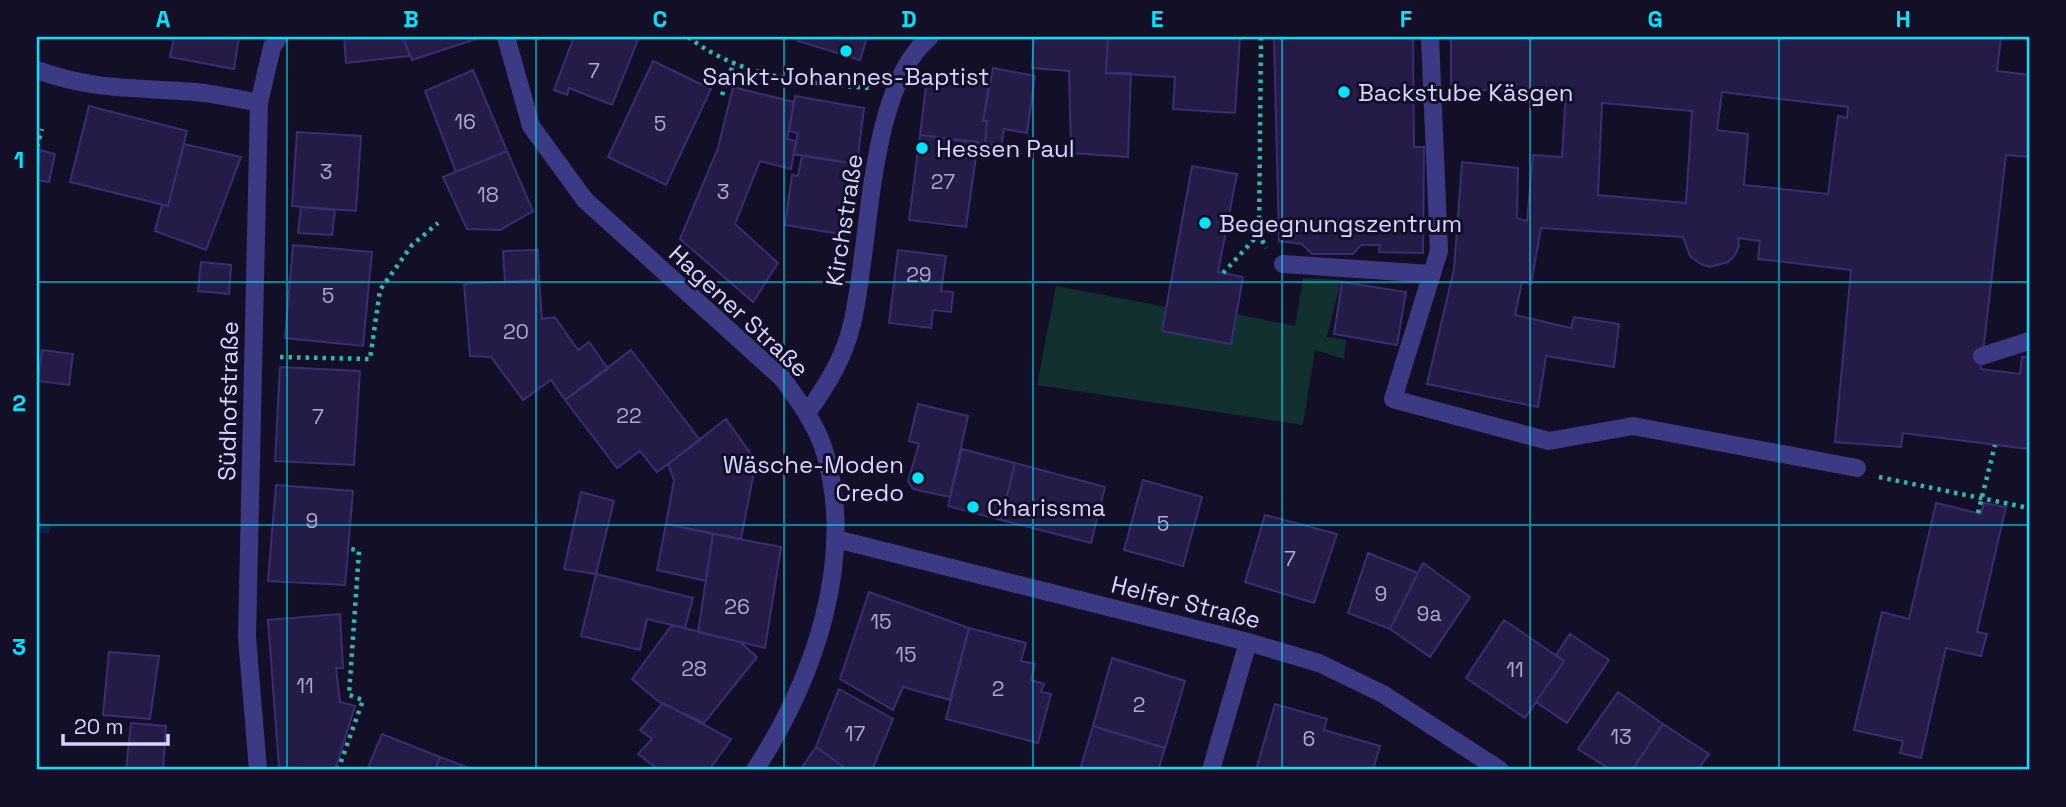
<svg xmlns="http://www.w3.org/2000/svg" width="2066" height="807" font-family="'Space Grotesk',sans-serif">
	<rect width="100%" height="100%" fill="#130f26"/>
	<path fill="#12302f" d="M1303 278 1341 280 1327 337 1346 340 1344 359 1315 350 1303 425 1037 385 1056 286 1166 307 1162 331 1230 344 1236 314 1295 326Z"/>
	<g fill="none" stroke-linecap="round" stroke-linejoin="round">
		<path stroke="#0c2248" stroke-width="10" d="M37 527 46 528"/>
	</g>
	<path fill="#241b47" stroke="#3b2d73" stroke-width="2" fill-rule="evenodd" d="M174 37H239L234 69 170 57Z
		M344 37H403L410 56 346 63Z
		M403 37H476V39L412 60Z
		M574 37H639L612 105 569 88 567 95 554 90Z
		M800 37H867L860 60 798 41Z
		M1034 37H1108L1106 73H1131L1128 157 1071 153 1069 71 1032 68Z
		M1108 37H1240L1235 113 1173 109 1175 77 1106 73Z
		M1274 37H1413L1414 147H1424L1423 253 1379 252 1380 245H1361L1353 254H1312L1302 244 1279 241Z
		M1451 37H2001L1997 71 2029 75V157L2006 155 1981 369 2020 374 2022 357H2029V449L1903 433 1901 447 1835 442 1851 270 1758 259 1760 241 1738 238 1739 246 1735 255 1728 262 1710 267 1701 264 1690 256 1683 237 1541 228 1531 284 1522 282 1515 315 1571 328 1574 317 1619 324 1614 367 1546 356 1538 407 1427 384 1454 269 1462 162 1518 168 1517 218 1527 221 1533 155 1562 157 1566 90H1451ZM1722 92 1848 107 1847 118 1838 116 1828 194 1744 185 1748 134 1717 130ZM1602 103 1692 111 1686 203 1598 195Z
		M653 61 711 89 666 185 608 157Z
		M993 68 1035 76 1027 133 1004 129 1001 146 985 144 987 121H983Z
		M473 70 507 151 456 172 425 91Z
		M927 78 989 86 983 121H987L985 144 920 135Z
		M733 87 794 102 787 139 796 141 791 169 760 161 735 224 778 263 753 302 680 239 718 148Z
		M795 96 864 108 857 164 794 154 798 133 789 131Z
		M89 106 187 131 168 206 70 182Z
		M297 132 361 136 356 211 292 206Z
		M920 135 978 142 966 227 909 220Z
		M184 144 241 157 206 250 155 231 162 205 168 206Z
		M40 150 55 154 49 182 37 180Z
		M507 151 533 211 500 230 467 229 443 177Z
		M802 156 857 164 846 235 785 225 792 175 798 176Z
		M1192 166 1237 174 1218 272 1243 277 1231 344 1162 331Z
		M301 207 335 210 332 235 298 233Z
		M293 245 372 252 363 346 285 338Z
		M538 250 539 280 505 282 503 251Z
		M898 250 946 256 941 291 953 292 951 312 933 310 931 328 889 323Z
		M201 262 231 265 229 294 198 291Z
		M539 280 542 319 555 317 578 350 589 342 608 369 565 400 551 380 523 400 491 357 470 356 464 284Z
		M1342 282 1406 292 1397 345 1334 334Z
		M42 350 73 354 69 385 38 381Z
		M631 350 700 440 657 472 640 451 617 468 565 400Z
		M280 367 360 371 354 465 275 461Z
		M918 404 968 416 950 497 913 489 908 481 919 444 909 441Z
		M726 419 756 461 741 539 666 524 674 480 668 464Z
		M962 449 1015 463 1001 520 948 506Z
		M1015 463 1105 487 1091 543 1001 520Z
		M1143 480 1202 497 1183 566 1124 550Z
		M276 485 353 491 345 585 268 581Z
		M581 492 614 501 596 574 564 569Z
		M1936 503 1981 514 1984 503 2006 507 1977 632 1987 634 1981 656 1946 648 1921 758 1900 753 1903 741 1854 730 1882 612 1909 619Z
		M1265 515 1337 534 1314 603 1245 582Z
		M666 524 713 534 706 581 657 570Z
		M713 534 781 547 765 648 698 632Z
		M1368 553 1418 573 1390 629 1348 613Z
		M1423 563 1470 597 1430 657 1390 629Z
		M596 574 693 598 685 628 647 619 640 650 581 636Z
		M869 592 969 628 950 700 903 687 893 710 840 679Z
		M340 614 343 668H336L340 702 355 706 335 770 279 767 268 620Z
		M1504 620 1564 661 1525 718 1466 678Z
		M672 625 740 642 757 657 704 723 659 702 632 679Z
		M969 628 1026 643 1021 661 1035 664 1031 680 1044 684 1041 692 1051 694 1038 743 946 719Z
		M1570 634 1609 660 1567 723 1536 702 1564 661 1556 655Z
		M109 652 159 656 150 719 103 715Z
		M1112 658 1185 681 1165 748 1093 726Z
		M839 689 893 719 872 770H848L816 747Z
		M1618 692 1663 724 1632 770H1611L1578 749Z
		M663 703 731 739 709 770H659L638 754 652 739 640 730Z
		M1275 704 1327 719 1324 730 1380 746 1373 770H1256Z
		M131 723 166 726 163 770H126Z
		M1663 724 1709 754 1698 770H1632Z
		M1093 726 1165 748 1158 770H1080Z
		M382 734 440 757 435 770H367Z
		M816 747 848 770H800Z
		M440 757 474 770H435Z"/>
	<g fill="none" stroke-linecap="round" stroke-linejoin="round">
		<path stroke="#2fb8b0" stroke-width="4.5" stroke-dasharray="3.5 5" stroke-linecap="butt" d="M688 37C742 78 805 83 869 88
			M1261 37 1259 234 1266 248
			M722 95 734 62
			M37 147 42 129
			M1223 273 1259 234
			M280 357 370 359 380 290 412 245 438 223
			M1879 477 2029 508
			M1978 513 1995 445
			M338 770 363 700 349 695 359 551 348 548"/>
		<path stroke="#3d3a85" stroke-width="18" d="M1430 37 1439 251 1393 399 1549 441 1633 426 1857 468
			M37 70C95 91 136 87 195 92 217 94 238 99 259 103
			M1283 264 1431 274
			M1982 356 2029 341"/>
		<path stroke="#3d3a85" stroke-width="18" d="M506 37 531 126 585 200 783 379C799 402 817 425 825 453 856 560 814 679 755 770
			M807 413C827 385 844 358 852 324 871 246 867 88 930 37
			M258 770 247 637 259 103 272 47 279 37
			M1211 770 1248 642"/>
		<path stroke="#3d3a85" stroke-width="18" d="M836 539 1248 642 1319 663 1383 694 1500 770"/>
	</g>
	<path fill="none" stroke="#00e5ff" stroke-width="2" stroke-opacity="0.55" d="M287 37V770M536 37V770M784 37V770M1033 37V770M1282 37V770M1530 37V770M1779 37V770M37 282H2029M37 525H2029"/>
	<g fill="#00e5ff" stroke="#130f26" stroke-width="2.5">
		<circle cx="846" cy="51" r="7"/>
		<circle cx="1344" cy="92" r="7"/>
		<circle cx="922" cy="148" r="7"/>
		<circle cx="1205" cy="223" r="7"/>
		<circle cx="918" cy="478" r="7"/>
		<circle cx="973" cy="507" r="7"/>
	</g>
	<g text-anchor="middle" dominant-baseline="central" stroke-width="6" stroke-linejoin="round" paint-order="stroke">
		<g font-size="21" fill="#aca6d1">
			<text x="594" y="70">7</text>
			<text x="465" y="121">16</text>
			<text x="660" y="123">5</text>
			<text x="326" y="171">3</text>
			<text x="943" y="181">27</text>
			<text x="723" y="191">3</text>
			<text x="488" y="194">18</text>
			<text x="919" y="274">29</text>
			<text x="328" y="295">5</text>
			<text x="516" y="331">20</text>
			<text x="629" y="415">22</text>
			<text x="318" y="416">7</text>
			<text x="312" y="520">9</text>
			<text x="1163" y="523">5</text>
			<text x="1290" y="558">7</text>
			<text x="1381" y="593">9</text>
			<text x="737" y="606">26</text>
			<text x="1429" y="613">9a</text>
			<text x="881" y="621">15</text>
			<text x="906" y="654">15</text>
			<text x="694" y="668">28</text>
			<text x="1515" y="669">11</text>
			<text x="305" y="685">11</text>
			<text x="998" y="688">2</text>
			<text x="1139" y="704">2</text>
			<text x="855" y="733">17</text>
			<text x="1621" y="736">13</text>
			<text x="1309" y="738">6</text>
		</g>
		<g font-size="24" fill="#d9d4ff" stroke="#130f26" text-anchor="start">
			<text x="846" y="76" text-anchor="middle">Sankt-Johannes-Baptist</text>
			<text x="1358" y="92">Backstube Käsgen</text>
			<text x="936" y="148">Hessen Paul</text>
			<text x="1219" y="223">Begegnungszentrum</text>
			<text x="904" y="464" text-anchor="end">Wäsche-Moden<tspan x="904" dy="28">Credo</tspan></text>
			<text x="987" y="507">Charissma</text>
		</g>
		<g font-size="24" fill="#d9d4ff" stroke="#130f26">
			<text transform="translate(844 220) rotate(-81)">Kirchstraße</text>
			<text transform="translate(739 311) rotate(43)">Hagener Straße</text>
			<text transform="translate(228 401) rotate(-89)">Südhofstraße</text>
			<text transform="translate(1186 602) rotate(14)">Helfer Straße</text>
		</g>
	</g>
	<rect width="2066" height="807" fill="none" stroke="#130f26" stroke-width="77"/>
	<path d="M63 734v10h105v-10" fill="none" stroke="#d9d4ff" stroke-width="3.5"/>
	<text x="74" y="734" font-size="21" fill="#d9d4ff" stroke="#130f26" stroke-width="5" paint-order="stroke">20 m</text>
	<rect x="38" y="38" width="1990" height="730" fill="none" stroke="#00e5ff" stroke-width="2.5"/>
	<g font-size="23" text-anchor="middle" font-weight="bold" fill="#00e5ff">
		<text x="163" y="27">A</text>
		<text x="411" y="27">B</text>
		<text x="660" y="27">C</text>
		<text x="909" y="27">D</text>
		<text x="1157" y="27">E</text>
		<text x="1406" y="27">F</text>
		<text x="1655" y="27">G</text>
		<text x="1903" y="27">H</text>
		<text x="19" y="168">1</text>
		<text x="19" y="411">2</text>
		<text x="19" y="655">3</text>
	</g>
</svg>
